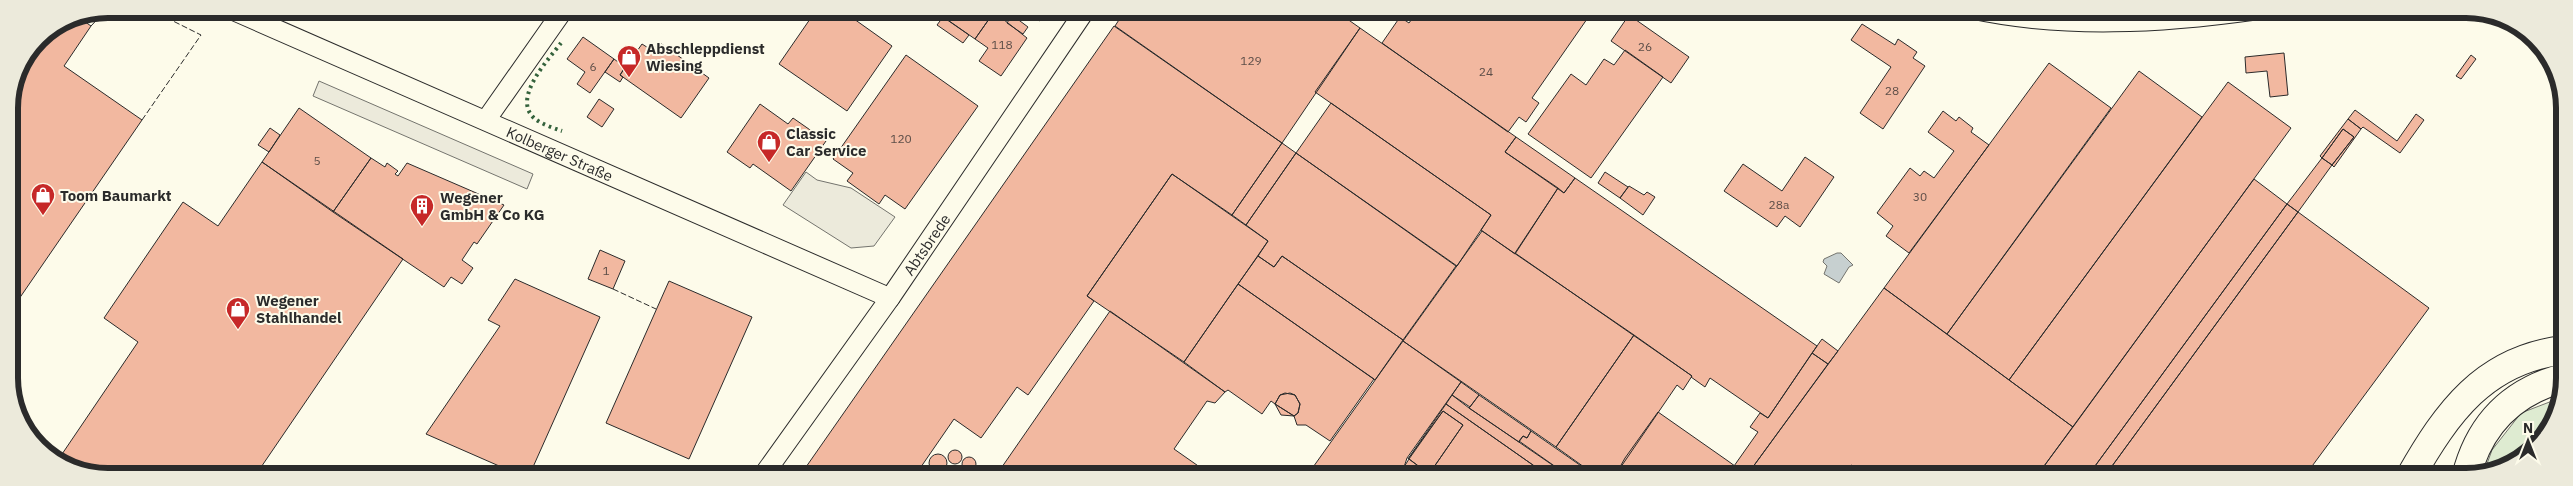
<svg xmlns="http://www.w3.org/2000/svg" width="2573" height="486" font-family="'IBM Plex Sans',sans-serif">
	<rect width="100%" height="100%" fill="#fdfbea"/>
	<path fill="#deebd1" stroke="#74746e" d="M2560 398 2531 453 2484 472 2492 450 2521 413Z"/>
	<path fill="#eceadb" stroke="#74746e" d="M2382 10H2464L2384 20Z
		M319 81 533 174 527 189 313 96Z
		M806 172 817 180 851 188 895 217 874 246 851 248 783 205Z"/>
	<path fill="#c7d0d0" stroke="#74746e" d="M1837 253H1841L1853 265 1849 267 1839 283 1824 274 1827 266 1823 262 1824 259Z"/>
	<path fill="#f2b8a0" stroke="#2b2b2b" d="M817 9H840L892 46 847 111 779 64Z
		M932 9H990L994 12 975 39Z
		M1023 9H1046L1040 21Z
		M1126 9H1333L1360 28 1282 143 1115 26Z
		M1419 9H1594L1532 98 1539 103 1526 122 1519 117 1508 132 1382 43 1400 17 1409 23Z
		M994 12 1027 38 1001 76 979 61 988 48 975 39Z
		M75 15 91 26 64 66 142 120 10 312 9 107 16 70 38 38 70 16Z
		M1012 15 1028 27 1023 34 1007 23Z
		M1629 15 1689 57 1671 83 1611 41Z
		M943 17 969 35 963 43 937 25Z
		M1862 24 1895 45 1898 39 1917 52 1913 58 1925 66 1883 129 1860 113 1891 67 1851 40Z
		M1114 26 1282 143 1232 215 1172 174 1087 296 1094 301 1028 395 1017 387 981 438 954 419 914 477H799Z
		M1360 28 1516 137 1505 152 1558 188 1515 254 1481 230 1491 215 1315 92Z
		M583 37 614 59 590 93 577 84 585 72 567 59Z
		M659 42 709 78 681 118 620 75 642 44 653 51Z
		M1625 50 1663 77 1591 178 1528 134 1571 74 1586 85 1604 59 1614 65Z
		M2284 53 2288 95 2270 97 2267 71 2246 73 2245 57Z
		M906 55 978 106 905 209 885 195 879 204 847 181 853 173 833 159Z
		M2471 55 2476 59 2461 79 2456 76Z
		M614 59 625 67 620 75 623 77 620 82 605 72Z
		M2049 63 2111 108 1947 334 1884 288Z
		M2139 71 2202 117 2009 380 1947 334Z
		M2228 82 2291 128 2073 427 2009 380Z
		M599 99 614 109 602 127 587 117Z
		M1331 103 1491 215 1457 266 1296 153Z
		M760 104 788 124 793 118 826 141 791 191 753 164 750 168 727 152Z
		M299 108 371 158 333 212 262 162Z
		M2355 110 2397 141 2416 114 2424 120 2400 153 2363 127 2361 129 2348 119Z
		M1943 111 1956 121 1959 117 1973 128 1971 132 1989 145 1909 253 1886 236 1893 226 1877 213 1910 168 1920 176 1924 171 1934 178 1954 151 1928 132Z
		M2348 119 2361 129 2334 167 2332 165 2354 137 2343 129 2322 158 2320 156Z
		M270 128 280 135 269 152 258 145Z
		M2343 129 2354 137 2332 165 2322 158Z
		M1516 137 1575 178 1564 193 1505 152Z
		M1282 143 1296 153 1246 225 1232 215Z
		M1296 153 1456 266 1403 340 1282 256 1274 267 1258 256 1268 241 1246 225Z
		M1805 157 1834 177 1800 227 1785 216 1777 227 1724 191 1743 164 1782 191Z
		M371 158 385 167 387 163 398 171 395 174 398 176 407 163 504 205 477 244 474 242 462 260 473 268 462 284 451 277 444 287 333 212Z
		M2322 158 2332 165 2298 212 2287 204Z
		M262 162 403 259 255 476H96L58 460 138 342 104 318 183 202 218 226Z
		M1605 172 1628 187 1620 198 1598 183Z
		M1172 174 1268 241 1184 362 1087 296Z
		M1575 178 1817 346 1768 418 1710 378 1705 387 1691 377 1692 376 1515 253 1558 188 1564 193Z
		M2254 179 2287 204 2087 477H2036Z
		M1629 186 1644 195 1647 192 1655 197 1643 215 1620 198Z
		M2287 204 2298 212 2104 477H2087Z
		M2298 212 2429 308 2304 477H2104Z
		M1482 231 1634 335 1556 447 1403 341Z
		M600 250 625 261 613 289 588 279Z
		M1258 256 1274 267 1282 256 1403 340 1375 380 1238 284Z
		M515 279 600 317 529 476H522L426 434 500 326 488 320Z
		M669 281 752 317 689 459 606 423Z
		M1238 284 1374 379 1330 441 1306 425H1297L1294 416 1298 413 1300 404 1295 395 1290 393 1280 395 1275 404 1271 401 1262 414 1228 390 1225 392 1184 362Z
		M1884 288 2073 427 2036 477H1867L1851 465 1842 477H1750L1747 475Z
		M1110 311 1225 392 1215 403 1207 401 1174 449 1214 477H995Z
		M1634 335 1692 376 1683 390 1677 385 1614 477H1598L1556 447Z
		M1822 339 1838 351 1828 364 1812 353Z
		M1403 341 1461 382 1407 458 1404 467 1396 477H1306Z
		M1812 353 1828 364 1747 475 1734 466 1758 432 1750 427 1760 413 1768 418Z
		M1461 382 1479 395 1470 407 1452 395Z
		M1285 393 1295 395 1300 404 1298 413 1294 416 1275 404 1280 395Z
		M1452 395 1469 408 1570 477H1550L1446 404Z
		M1479 395 1531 431 1527 438 1523 436 1519 442 1469 408Z
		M1275 404 1294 416 1281 415Z
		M1446 404 1550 477H1427L1463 425 1443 411 1408 459Z
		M1443 411 1463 425 1427 477H1421L1425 471 1409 459Z
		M1658 412 1728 461 1750 477H1620L1616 474 1625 458Z
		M1531 431 1597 477H1570L1519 441 1523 436 1527 438Z
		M948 457a7 7 0 1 1 14 0a7 7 0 1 1-14 0Z
		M929 463a9 9 0 1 1 18 0a9 9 0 1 1-18 0Z
		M962 464a7 7 0 1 1 14 0a7 7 0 1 1-14 0Z
		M1409 459 1425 471 1421 477 1404 467Z
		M1851 465 1858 470 1854 472 1853 477H1842Z
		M955 467 962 469 964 477H946L949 469Z
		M982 467 988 469 991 477H973L975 469Z
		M1404 467 1418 477H1396Z
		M927 470 933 472 935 477H918L921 472Z"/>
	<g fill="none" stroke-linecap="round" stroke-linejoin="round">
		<g stroke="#2b2b2b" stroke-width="21">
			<g id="minor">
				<path id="s1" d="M230 9 890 298"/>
				<path d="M1972 9C2065 29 2162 23 2255 10"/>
				<path d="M486 120 564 9"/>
				<path id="s2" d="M762 477 890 298 1086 9"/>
			</g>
		</g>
		<g stroke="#2b2b2b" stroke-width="30">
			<path id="trunk" d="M2410 477C2447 412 2484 360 2563 350
				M2466 477C2479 425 2511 392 2563 378"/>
		</g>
		<use href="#minor" stroke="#fdfbea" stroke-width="19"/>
		<use href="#trunk" stroke="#fdfbea" stroke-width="28"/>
		<path stroke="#34623c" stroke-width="4" stroke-dasharray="2.5 4" stroke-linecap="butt" d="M561 43C548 60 512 98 534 118 541 124 553 128 562 131"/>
		<path stroke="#2b2b2b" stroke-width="1" stroke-dasharray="6 2.5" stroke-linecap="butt" d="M91 26 107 9
			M142 120 201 35 149 9
			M613 289 656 309"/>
		<path stroke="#2b2b2b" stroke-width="2.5" d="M1877 9 1908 19"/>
	</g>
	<defs>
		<g id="shop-pin" transform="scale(1.25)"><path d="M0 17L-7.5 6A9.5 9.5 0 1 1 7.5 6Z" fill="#c62828" stroke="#fdfbea"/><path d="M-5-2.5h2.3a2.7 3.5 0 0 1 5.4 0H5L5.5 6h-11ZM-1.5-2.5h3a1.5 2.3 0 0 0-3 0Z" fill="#fff"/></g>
		<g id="building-pin" transform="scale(1.25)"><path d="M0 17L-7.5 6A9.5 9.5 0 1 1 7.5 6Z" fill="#c62828" stroke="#fdfbea"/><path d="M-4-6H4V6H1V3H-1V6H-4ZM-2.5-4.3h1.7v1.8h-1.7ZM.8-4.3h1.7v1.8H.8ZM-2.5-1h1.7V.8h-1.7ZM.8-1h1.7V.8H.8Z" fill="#fff"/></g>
	</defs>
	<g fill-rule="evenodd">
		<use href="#shop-pin" x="629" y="57"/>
		<use href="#shop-pin" x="769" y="142"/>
		<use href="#shop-pin" x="43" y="195"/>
		<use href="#building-pin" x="422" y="206"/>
		<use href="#shop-pin" x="238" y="309"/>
	</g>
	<g text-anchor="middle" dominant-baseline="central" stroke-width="4" stroke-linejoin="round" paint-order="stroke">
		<g font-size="12" fill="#5d4e48">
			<text x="1002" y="44">118</text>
			<text x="1645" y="46">26</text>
			<text x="1251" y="60">129</text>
			<text x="593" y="66">6</text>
			<text x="1486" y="71">24</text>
			<text x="1892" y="90">28</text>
			<text x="901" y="138">120</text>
			<text x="317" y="160">5</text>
			<text x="1920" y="196">30</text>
			<text x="1779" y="204">28a</text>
			<text x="606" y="270">1</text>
		</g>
		<g font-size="15" font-weight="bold" fill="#2b2b2b" stroke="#fdfbea" text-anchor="start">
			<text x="646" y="48">Abschleppdienst<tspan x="646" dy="17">Wiesing</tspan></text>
			<text x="786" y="133">Classic<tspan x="786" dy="17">Car Service</tspan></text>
			<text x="60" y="195">Toom Baumarkt</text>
			<text x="440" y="197">Wegener<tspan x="440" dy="17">GmbH &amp; Co KG</tspan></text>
			<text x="256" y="300">Wegener<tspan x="256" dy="17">Stahlhandel</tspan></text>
		</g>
		<g font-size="15" fill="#2b2b2b" stroke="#fdfbea">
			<text stroke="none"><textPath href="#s1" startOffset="360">Kolberger Straße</textPath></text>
			<text stroke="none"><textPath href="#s2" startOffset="285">Abtsbrede</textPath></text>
		</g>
	</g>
	<path d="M0 0H2573V486H0ZM108 18H2466A90 90 0 0 1 2556 108V378A90 90 0 0 1 2466 468H108A90 90 0 0 1 18 378V108A90 90 0 0 1 108 18Z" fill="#eceadb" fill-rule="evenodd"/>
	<path fill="none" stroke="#2b2b2b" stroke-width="6" d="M108 18H2466A90 90 0 0 1 2556 108V378A90 90 0 0 1 2466 468H108A90 90 0 0 1 18 378V108A90 90 0 0 1 108 18Z"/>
	<g transform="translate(2528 441)" stroke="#fdfbea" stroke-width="4" paint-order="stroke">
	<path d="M0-4L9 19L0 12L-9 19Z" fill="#2b2b2b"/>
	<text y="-8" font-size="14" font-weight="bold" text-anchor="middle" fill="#2b2b2b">N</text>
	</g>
</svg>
